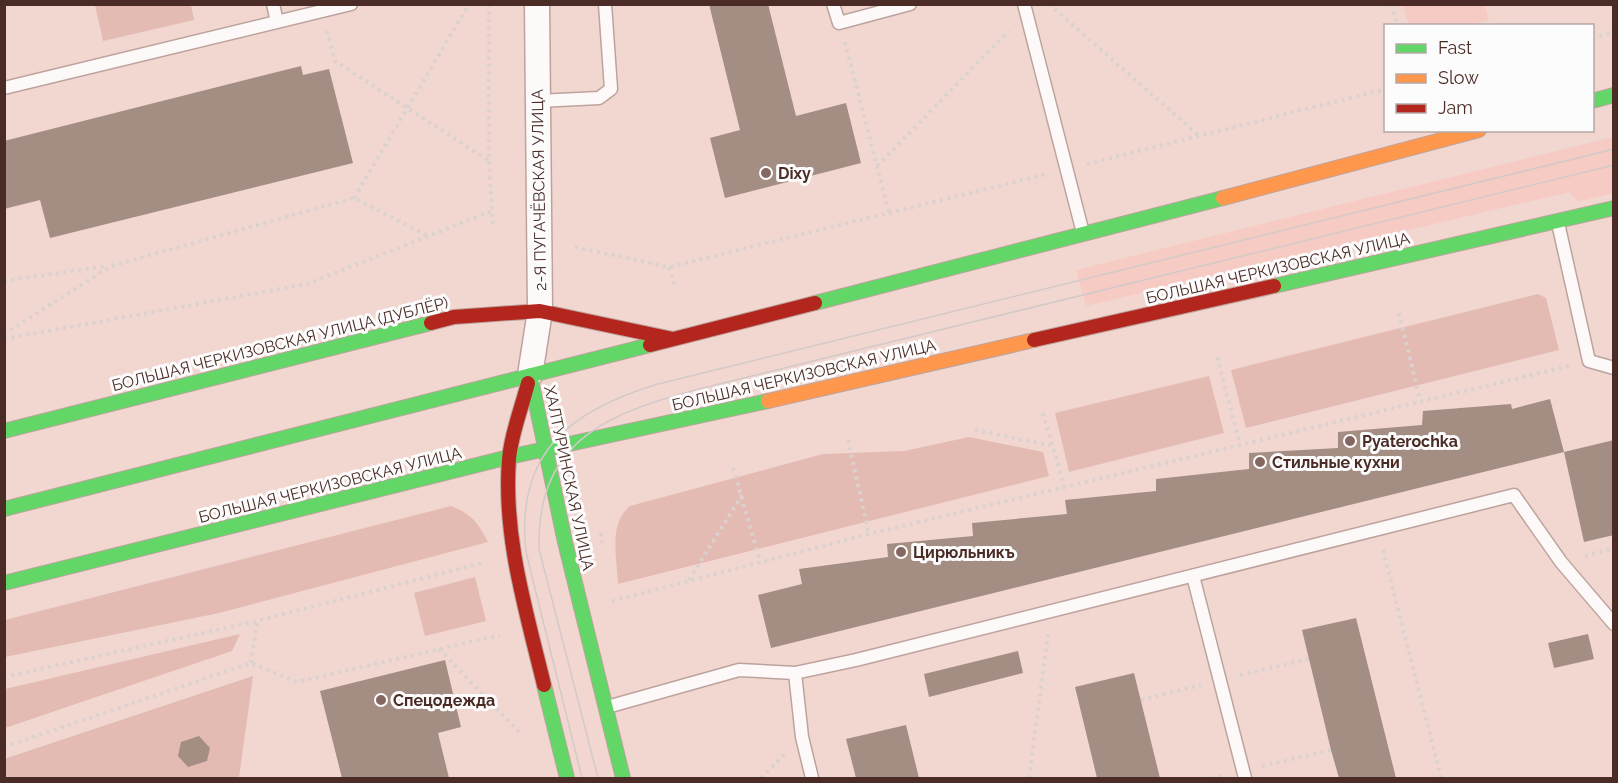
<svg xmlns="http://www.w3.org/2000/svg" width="1618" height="783" font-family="Raleway,sans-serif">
	<rect width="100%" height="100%" fill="#f2d7d1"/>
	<path fill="#f5cbc3" d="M1403 5H1485L1489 20 1469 25H1409Z
		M1613 137V193L1578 202 1570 192 1086 306 1076 270Z"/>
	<path fill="#e3bbb3" d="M95 5H191L194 20 103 41Z
		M1538 294 1546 298 1559 350 1246 428 1231 370Z
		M1209 376 1224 433 1069 472 1055 413Z
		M969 437 1043 452 1049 476 618 584C617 558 608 524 630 506L823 454 904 451Z
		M451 506C472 514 478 523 488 542L219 613 5 657V620Z
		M475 577 486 621 425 636 414 593Z
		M240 634 232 651 5 728V689Z
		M253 676 239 778H5L4 759Z"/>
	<path fill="#a48d83" d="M709 4H768L796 116 846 103 861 163 725 198 710 138 740 130Z
		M301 66 303 75 329 69 353 163 50 238 40 200 4 209V141Z
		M1550 399 1564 452 771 648 758 595 802 584 799 569 888 557 887 544 973 536 972 523 1067 514 1065 500 1156 491V479L1249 469V453L1338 448V432L1422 425 1423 411 1511 404 1512 409Z
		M1614 440V535L1584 542 1564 452Z
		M1356 618 1396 778H1339L1331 750 1302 630Z
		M1588 634 1594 659 1554 668 1548 643Z
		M1018 651 1023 673 929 697 924 674Z
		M445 660 461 727 438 733 449 778H342L320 691Z
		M1134 673 1160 778H1097L1075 687Z
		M906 725 919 778H856L846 739Z
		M199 736 210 748 207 761 188 767 178 756 181 742Z"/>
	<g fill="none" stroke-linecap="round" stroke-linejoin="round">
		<g stroke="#bda39d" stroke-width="15">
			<path id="lane" d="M273 4 277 22
				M833 4 839 23 910 4
				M1024 4 1083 233
				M4 88 351 4
				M538 101 599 98 611 89 605 4
				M1558 223 1589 361 1614 368
				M1193 576 1245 778
				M795 673 802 737 812 778
				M607 707 739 670 795 673 856 660 1514 495 1561 562 1614 624"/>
		</g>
		<g stroke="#bda39d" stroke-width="27">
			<path id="street" d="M530 375 540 311 537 4"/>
		</g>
		<g stroke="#bda39d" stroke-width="16">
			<path id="fast" d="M1592 101 1614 95
				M1274 286 1614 208
				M815 303 1223 198
				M530 375 565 542 623 778
				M4 431 431 323
				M4 509 650 345
				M4 583 509 457 768 401
				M544 685 567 778"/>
		</g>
		<g stroke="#bda39d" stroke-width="16">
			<path id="slow" d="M1223 198 1479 130
				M768 401 1034 340"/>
		</g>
		<g stroke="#bda39d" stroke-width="16">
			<path id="jam" d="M431 323 454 317 540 311 673 339
				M1034 340 1274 286
				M650 345 815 303
				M528 383C522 407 511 434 509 459 503 537 526 610 544 685"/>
		</g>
		<path stroke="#dbd2d0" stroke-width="4" stroke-dasharray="3 4.5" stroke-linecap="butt" d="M489 4V161L493 229
			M1049 4 1198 135
			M1392 4 1397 26
			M327 31 335 61 489 161
			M1592 38 1614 32
			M845 42 889 213
			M1087 164 1386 89
			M877 166 1009 31
			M354 198 469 4
			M575 247 669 267 1047 174
			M669 267 676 289
			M4 281 107 266
			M1399 313 1420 400
			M4 334 111 266 354 198 428 236
			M4 339 307 284 492 211
			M1217 357 1240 444
			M1043 413 1065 489
			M975 430 1053 446
			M848 440 869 534
			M733 468 760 561
			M601 533 602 547
			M1383 550 1441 778
			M1585 556 1614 548
			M689 580 742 495
			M612 601 869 534 1569 366
			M439 649 521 734
			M251 663 257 621
			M1240 675 1309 659
			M4 677 257 621 482 563
			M1141 700 1201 685
			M4 747 251 663 297 682 500 635
			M1262 766 1331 750
			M761 778 785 754
			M1029 778 1048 634
			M1212 778 1223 776"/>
		<use href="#lane" stroke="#fdf9f8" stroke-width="12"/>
		<use href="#street" stroke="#fdf9f8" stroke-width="24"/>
		<use href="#fast" stroke="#63d668" stroke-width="14"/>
		<use href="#slow" stroke="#ff974d" stroke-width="14"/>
		<use href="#jam" stroke="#b3261e" stroke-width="14"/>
		<path stroke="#d3c9c8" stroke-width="1.5" d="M582 778 526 552C515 452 571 410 658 384L1614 149
			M598 778 539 549C536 436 615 411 707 387L1614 165"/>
	</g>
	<g fill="#856761" stroke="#fcfcfc" stroke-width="2">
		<circle cx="766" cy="173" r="6"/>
		<circle cx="1350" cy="441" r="6"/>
		<circle cx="1260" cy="462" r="6"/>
		<circle cx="901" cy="552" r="6"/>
		<circle cx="381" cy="700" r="6"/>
	</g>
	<g text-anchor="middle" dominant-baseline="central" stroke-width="6" stroke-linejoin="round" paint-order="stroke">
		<g font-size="16" font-weight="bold" fill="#4a2b25" stroke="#fcfcfc" text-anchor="start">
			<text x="778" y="173">Dixy</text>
			<text x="1362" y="441">Pyaterochka</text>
			<text x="1272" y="462">Стильные кухни</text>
			<text x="913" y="552">Цирюльникъ</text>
			<text x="393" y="700">Спецодежда</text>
		</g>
		<g font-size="16" fill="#4a2b25" stroke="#fcfcfc">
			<text transform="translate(539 190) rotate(-91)">2-Я ПУГАЧЁВСКАЯ УЛИЦА</text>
			<text transform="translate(1278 268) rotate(-13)">БОЛЬШАЯ ЧЕРКИЗОВСКАЯ УЛИЦА</text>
			<text transform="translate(280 344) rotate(-14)">БОЛЬШАЯ ЧЕРКИЗОВСКАЯ УЛИЦА (ДУБЛЁР)</text>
			<text transform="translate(804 375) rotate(-13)">БОЛЬШАЯ ЧЕРКИЗОВСКАЯ УЛИЦА</text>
			<text transform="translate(569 478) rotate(78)">ХАЛТУРИНСКАЯ УЛИЦА</text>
			<text transform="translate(330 485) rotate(-14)">БОЛЬШАЯ ЧЕРКИЗОВСКАЯ УЛИЦА</text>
		</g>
	</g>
	<rect width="1618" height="783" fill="none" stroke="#4a2b25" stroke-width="12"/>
	<rect x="1384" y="24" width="210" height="108" fill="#fcfcfc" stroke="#b5a8a6" stroke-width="1.5"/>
	<rect x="1396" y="44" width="30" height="9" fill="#63d668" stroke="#b5a8a6" stroke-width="1.5"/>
	<text x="1438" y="54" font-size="18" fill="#4a2b25">Fast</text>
	<rect x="1396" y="74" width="30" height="9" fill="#ff974d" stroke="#b5a8a6" stroke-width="1.5"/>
	<text x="1438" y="84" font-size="18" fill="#4a2b25">Slow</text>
	<rect x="1396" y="104" width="30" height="9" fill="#b3261e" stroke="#b5a8a6" stroke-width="1.5"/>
	<text x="1438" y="114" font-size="18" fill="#4a2b25">Jam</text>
</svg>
